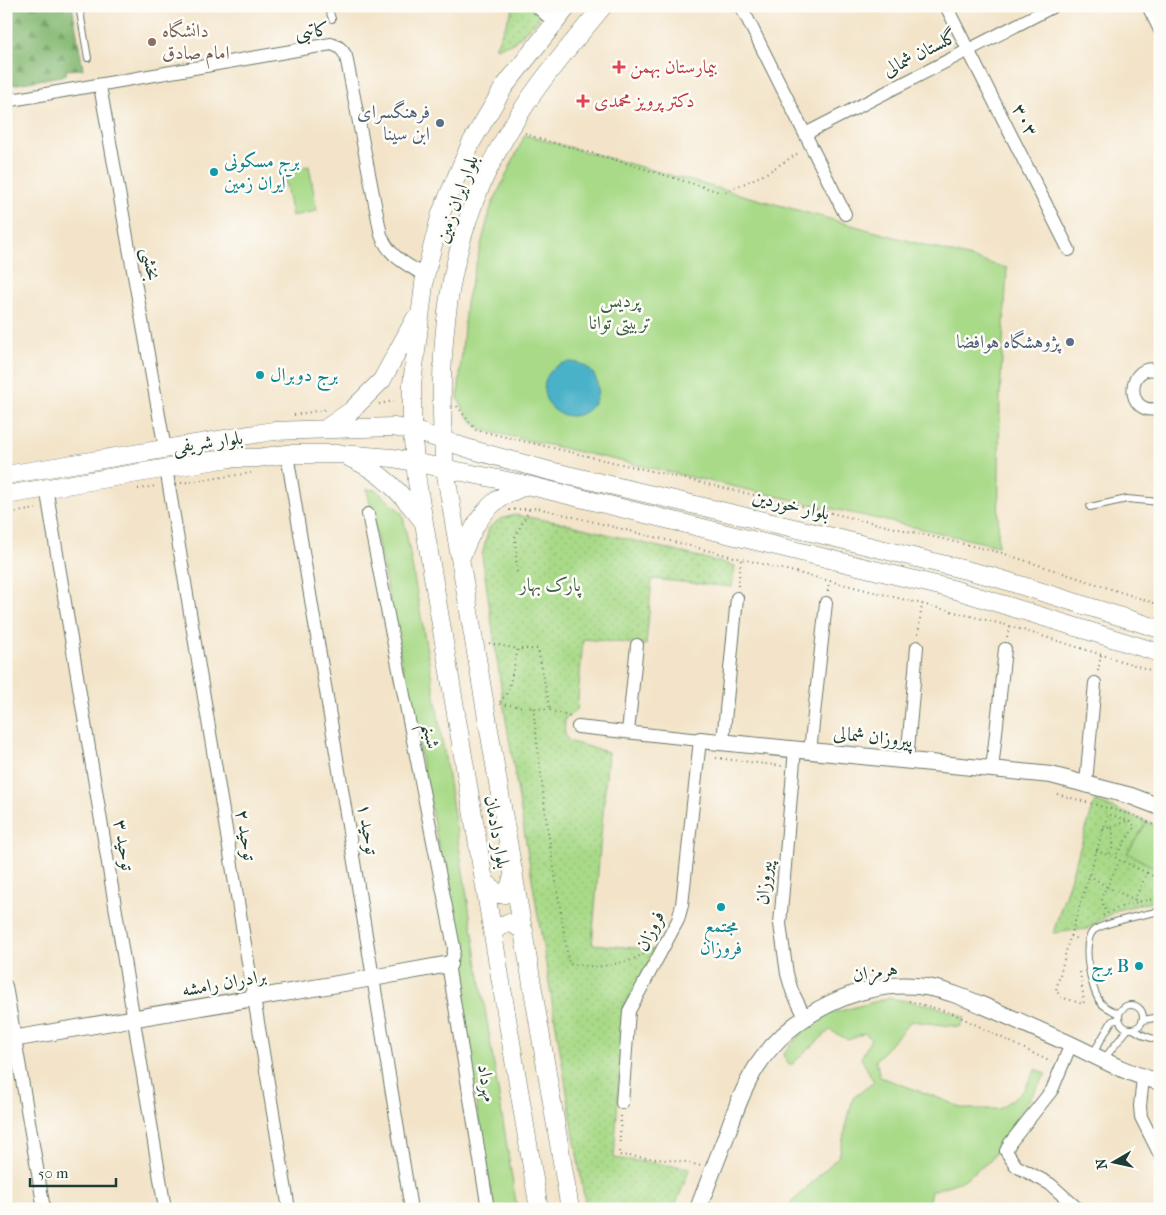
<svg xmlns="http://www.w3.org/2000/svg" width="1166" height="1215" font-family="'IM FELL French Canon',Amiri,serif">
	<defs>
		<pattern id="grass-dots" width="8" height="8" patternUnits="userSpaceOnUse" patternTransform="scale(1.25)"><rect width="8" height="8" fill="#a9da88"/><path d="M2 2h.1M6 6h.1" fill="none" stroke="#91bc76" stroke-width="1.8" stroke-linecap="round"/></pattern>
		<pattern id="forest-firs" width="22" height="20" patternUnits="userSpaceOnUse" patternTransform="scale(1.25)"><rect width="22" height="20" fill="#86ba74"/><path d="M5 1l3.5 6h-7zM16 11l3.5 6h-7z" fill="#6d9860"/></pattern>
	</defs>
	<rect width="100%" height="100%" fill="#fdfcf7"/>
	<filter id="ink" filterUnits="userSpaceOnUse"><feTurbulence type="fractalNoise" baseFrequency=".02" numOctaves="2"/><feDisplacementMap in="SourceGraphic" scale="10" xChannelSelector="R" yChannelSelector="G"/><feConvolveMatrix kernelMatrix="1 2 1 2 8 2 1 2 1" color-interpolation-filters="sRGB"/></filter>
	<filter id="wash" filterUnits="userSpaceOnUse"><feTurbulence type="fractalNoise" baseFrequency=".0096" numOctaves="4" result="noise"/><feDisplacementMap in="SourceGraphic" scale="20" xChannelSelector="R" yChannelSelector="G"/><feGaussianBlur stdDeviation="1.12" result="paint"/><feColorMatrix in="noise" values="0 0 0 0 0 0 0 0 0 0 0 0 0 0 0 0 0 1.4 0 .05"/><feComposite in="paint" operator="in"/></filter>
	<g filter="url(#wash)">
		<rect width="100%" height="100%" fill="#f3e4c9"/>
		<path fill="url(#grass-dots)" stroke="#648c5e" d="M514 6H548L536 22 513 43 495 48Z
			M515 515 563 523 735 566 732 587 652 579 646 645 583 639 577 710 565 718C565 728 562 736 571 742L608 752 592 944 657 950 624 1006 614 1158 690 1168 674 1209H586L504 708 482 555 489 528 500 519Z
			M1095 801 1147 822 1127 853 1160 870V900L1117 910 1087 929 1053 933Z"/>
		<path fill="url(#forest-firs)" stroke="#527c54" d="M6 6H72L83 69 66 70V75L6 86Z"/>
		<path fill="#a9da88" stroke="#648c5e" d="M525 135 1007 268 1000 396 998 546 482 430 468 417 458 399 466 302 491 207Z
			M309 166 317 211 292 216 283 171Z
			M367 489 376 490 402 513 406 531 436 702 517 1209H494L454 975 462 963Z
			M1147 822 1160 828V870L1127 853Z
			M889 998 931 1005 965 1017 960 1027 911 1021 876 1060 880 1077 936 1097 965 1109H999L1023 1091 1036 1069 1046 1074 990 1161 962 1181 931 1191 927 1209H785L839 1156 853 1098 874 1082 861 1058 871 1039 865 1033 848 1040 830 1030 790 1066 783 1055 800 1034 829 1014Z"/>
		<path fill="#49b1c8" stroke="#34777e" d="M544 389a27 27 0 1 1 54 0a27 27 0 1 1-54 0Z"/>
	</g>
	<g filter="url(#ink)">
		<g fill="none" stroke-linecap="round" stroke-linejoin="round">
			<g stroke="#697768" stroke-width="8">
				<path id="service" d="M79 6 88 58
					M328 6 332 19
					M1090 507 1127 499 1160 502
					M1119 1017a12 12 0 1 1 24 0a12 12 0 1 1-24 0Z
					M1119 1014C1114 1011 1106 1008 1102 1004 1091 993 1081 944 1093 931 1101 923 1147 914 1160 911
					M1143 1020 1160 1017
					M1133 1029 1145 1036 1160 1041
					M1092 1055 1112 1021 1119 1019
					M1103 1060 1128 1029"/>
			</g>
			<g stroke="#697768" stroke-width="14">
				<path id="minor" d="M536 6 554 22
					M741 6 845 214
					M946 6 1069 250
					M1148 6 1160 30
					M100 86 165 449
					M6 101 331 44C339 46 342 49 346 56L381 235C390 258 406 263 425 276
					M805 134 1054 6
					M1160 371C1125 359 1124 419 1160 408
					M287 454 411 1209
					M166 468 289 1209
					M46 487 165 1209
					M368 514 454 947C455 955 449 961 449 970L488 1209
					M578 727 700 740 682 905 678 920 629 1011 622 1103
					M628 732 637 645
					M723 741 737 598
					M795 749 780 924 787 974 792 991 805 1017
					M810 751 826 603
					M907 761 917 647
					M992 770 1005 649
					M1086 783 1095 683
					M6 986 44 1209
					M1071 1044 1052 1090 1010 1143 1006 1151 1016 1166 1050 1184 1078 1209
					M1143 1078 1140 1106 1141 1117 1160 1155"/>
			</g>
			<g stroke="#697768" stroke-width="18">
				<path id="tertiary" d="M700 740 1051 775 1131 796 1160 807
					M6 1040 373 978 449 964
					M698 1209C707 1185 716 1162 725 1139 734 1114 743 1088 757 1066 792 1013 862 978 926 987 946 990 965 998 984 1006 1012 1018 1041 1031 1070 1044 1100 1058 1127 1074 1160 1082"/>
			</g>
			<g stroke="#697768" stroke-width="19">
				<path id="secondary" d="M328 427 351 411 382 380 415 319
					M350 458C381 471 402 494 422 520
					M6 475 273 431 393 427 412 430 473 450 546 470 828 536 994 577 1160 629
					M6 495 229 458H257L287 454H341L393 458 527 485 956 590 1160 653
					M461 557C470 535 477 517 496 501 504 494 517 490 527 485
					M484 880C503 902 507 899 514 872
					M493 931 507 923 513 924 524 931
					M539 1209 417 481 412 430V384L425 276 441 213 471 143 504 87 568 6
					M570 1209 445 469C438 387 441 301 467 222 480 181 502 140 526 104 547 71 578 37 603 6"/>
			</g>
			<path stroke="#697768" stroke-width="2" stroke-dasharray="1 4" stroke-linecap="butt" d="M525 133 540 139 609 158 723 193 765 174 800 152
				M379 404 394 401
				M457 406 476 430 1002 553 1160 605
				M294 415 328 409
				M181 483 251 473
				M138 489 156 486
				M509 510 538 508 1010 626 1160 673
				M6 514 36 509
				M517 572 515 537 530 508
				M738 586 741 559
				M828 591 829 581
				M918 634 922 604
				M1007 637 1010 626
				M489 643 518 649
				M1098 671 1101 655
				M500 702 508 692 518 649H538L550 710
				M500 704 550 710 571 717
				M533 708 547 825 569 964 598 967 629 961 648 952
				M716 758 782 766
				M1057 794 1136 816 1160 828
				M1111 827 1127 821
				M1103 829 1111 827 1113 830V847L1109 855
				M1096 851 1115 857
				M1147 873 1160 880
				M1089 875 1107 887C1100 896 1101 903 1107 912
				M1134 900 1147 873 1120 860 1107 887 1140 902 1141 907
				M1103 916C1119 905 1141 901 1160 898
				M1070 936 1079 940
				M1080 972 1084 1001 1083 1004 1061 997 1056 990 1068 944 1108 814 1127 820 1135 826 1115 857 1120 860
				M909 1001 952 1013 1051 1062
				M621 1116 619 1155 686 1162 701 1166"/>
			<use href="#service" stroke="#fff" stroke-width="6"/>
			<use href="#minor" stroke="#fff" stroke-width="12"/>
			<use href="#tertiary" stroke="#fff" stroke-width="16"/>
			<use href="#secondary" stroke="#fff" stroke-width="18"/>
		</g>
	</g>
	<circle fill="#8d6e63" stroke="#fdfcf7" stroke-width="2" cx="152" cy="42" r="5"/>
	<g fill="#e0444e" stroke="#fdfcf7" stroke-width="2">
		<path d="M616.5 59.5h5v5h5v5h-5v5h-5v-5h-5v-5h5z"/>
		<path d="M580.5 93.5h5v5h5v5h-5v5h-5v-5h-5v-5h5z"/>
	</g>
	<g fill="#5c6f8a" stroke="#fdfcf7" stroke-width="2">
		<circle cx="440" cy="123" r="5"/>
		<circle cx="1070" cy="342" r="5"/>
	</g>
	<g fill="#0f9aa8" stroke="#fdfcf7" stroke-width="2">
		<circle cx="214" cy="172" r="5"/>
		<circle cx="260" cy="375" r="5"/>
		<circle cx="721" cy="907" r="5"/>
		<circle cx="1139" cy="966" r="5"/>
	</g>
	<g text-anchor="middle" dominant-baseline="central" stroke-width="5" stroke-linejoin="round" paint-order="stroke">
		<g font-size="19" fill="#785e54" stroke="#fdfcf7" text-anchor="start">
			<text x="162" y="31">دانشگاه<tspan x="162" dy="22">امام صادق</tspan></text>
		</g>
		<g font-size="19" fill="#1f3d34" stroke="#fdfcf7">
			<text transform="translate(312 31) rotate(-6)">کاتبی</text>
			<text transform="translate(920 53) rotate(-27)">گلستان شمالی</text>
			<text transform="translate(1025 120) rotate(63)">۳۰۳</text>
			<text transform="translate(457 199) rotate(-70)">بلوار ایران زمین</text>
			<text transform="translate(151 264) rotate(80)">بخشی</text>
			<text transform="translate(208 442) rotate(-7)">بلوار شریفی</text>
			<text transform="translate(791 505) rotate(13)">بلوار خوردین</text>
			<text transform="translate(431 736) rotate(79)">شبنم</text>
			<text transform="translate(873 737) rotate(6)">پیروزان شمالی</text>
			<text transform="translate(368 829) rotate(81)">توحید ۱</text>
			<text transform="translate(497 832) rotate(80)">بلوار دادمان</text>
			<text transform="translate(246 835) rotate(81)">توحید ۲</text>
			<text transform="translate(124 845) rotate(81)">توحید ۳</text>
			<text transform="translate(764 883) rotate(-85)">پیروزان</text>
			<text transform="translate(650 931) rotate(-64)">فروزان</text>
			<text transform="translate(875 972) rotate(-9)">هرمزان</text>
			<text transform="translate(224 983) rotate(-10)">برادران رامشه</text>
			<text transform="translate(487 1083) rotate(81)">مهرداد</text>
		</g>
		<g font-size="19" fill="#be3a42" stroke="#fdfcf7" text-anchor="start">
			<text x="630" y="67">بیمارستان بهمن</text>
			<text x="594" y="101">دکتر پرویز محمدی</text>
		</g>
		<g font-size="19" fill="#4e5e75" stroke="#fdfcf7" text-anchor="end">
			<text x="430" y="112">فرهنگسرای<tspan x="430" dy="22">ابن سینا</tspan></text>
			<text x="1060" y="342">پژوهشگاه هوافضا</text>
		</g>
		<g font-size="19" fill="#0d838f" stroke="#fdfcf7" text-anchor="start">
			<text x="224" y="161">برج مسکونی<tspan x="224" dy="22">ایران زمین</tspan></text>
			<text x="270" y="375">برج دوبرال</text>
			<text x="721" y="926" text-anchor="middle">مجتمع<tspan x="721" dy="22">فروزان</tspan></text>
			<text x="1129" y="966" text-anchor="end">برج B</text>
		</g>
		<g font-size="19" fill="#3b5c45" stroke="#fdfcf7">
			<text x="620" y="301">پردیس<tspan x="620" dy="22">تربیتی توانا</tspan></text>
			<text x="550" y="585">پارک بهار</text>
		</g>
	</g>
	<rect width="1166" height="1215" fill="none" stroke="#fdfcf7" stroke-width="25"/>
	<g transform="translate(1114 1162) rotate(261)" stroke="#fdfcf7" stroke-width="4" paint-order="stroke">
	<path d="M0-4L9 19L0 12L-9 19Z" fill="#1f3d34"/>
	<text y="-8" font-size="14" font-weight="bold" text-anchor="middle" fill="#1f3d34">N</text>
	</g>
	<path d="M30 1178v8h86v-8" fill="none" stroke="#1f3d34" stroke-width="2.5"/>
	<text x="38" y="1178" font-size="15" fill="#1f3d34" stroke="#fdfcf7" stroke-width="4" paint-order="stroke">50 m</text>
</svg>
